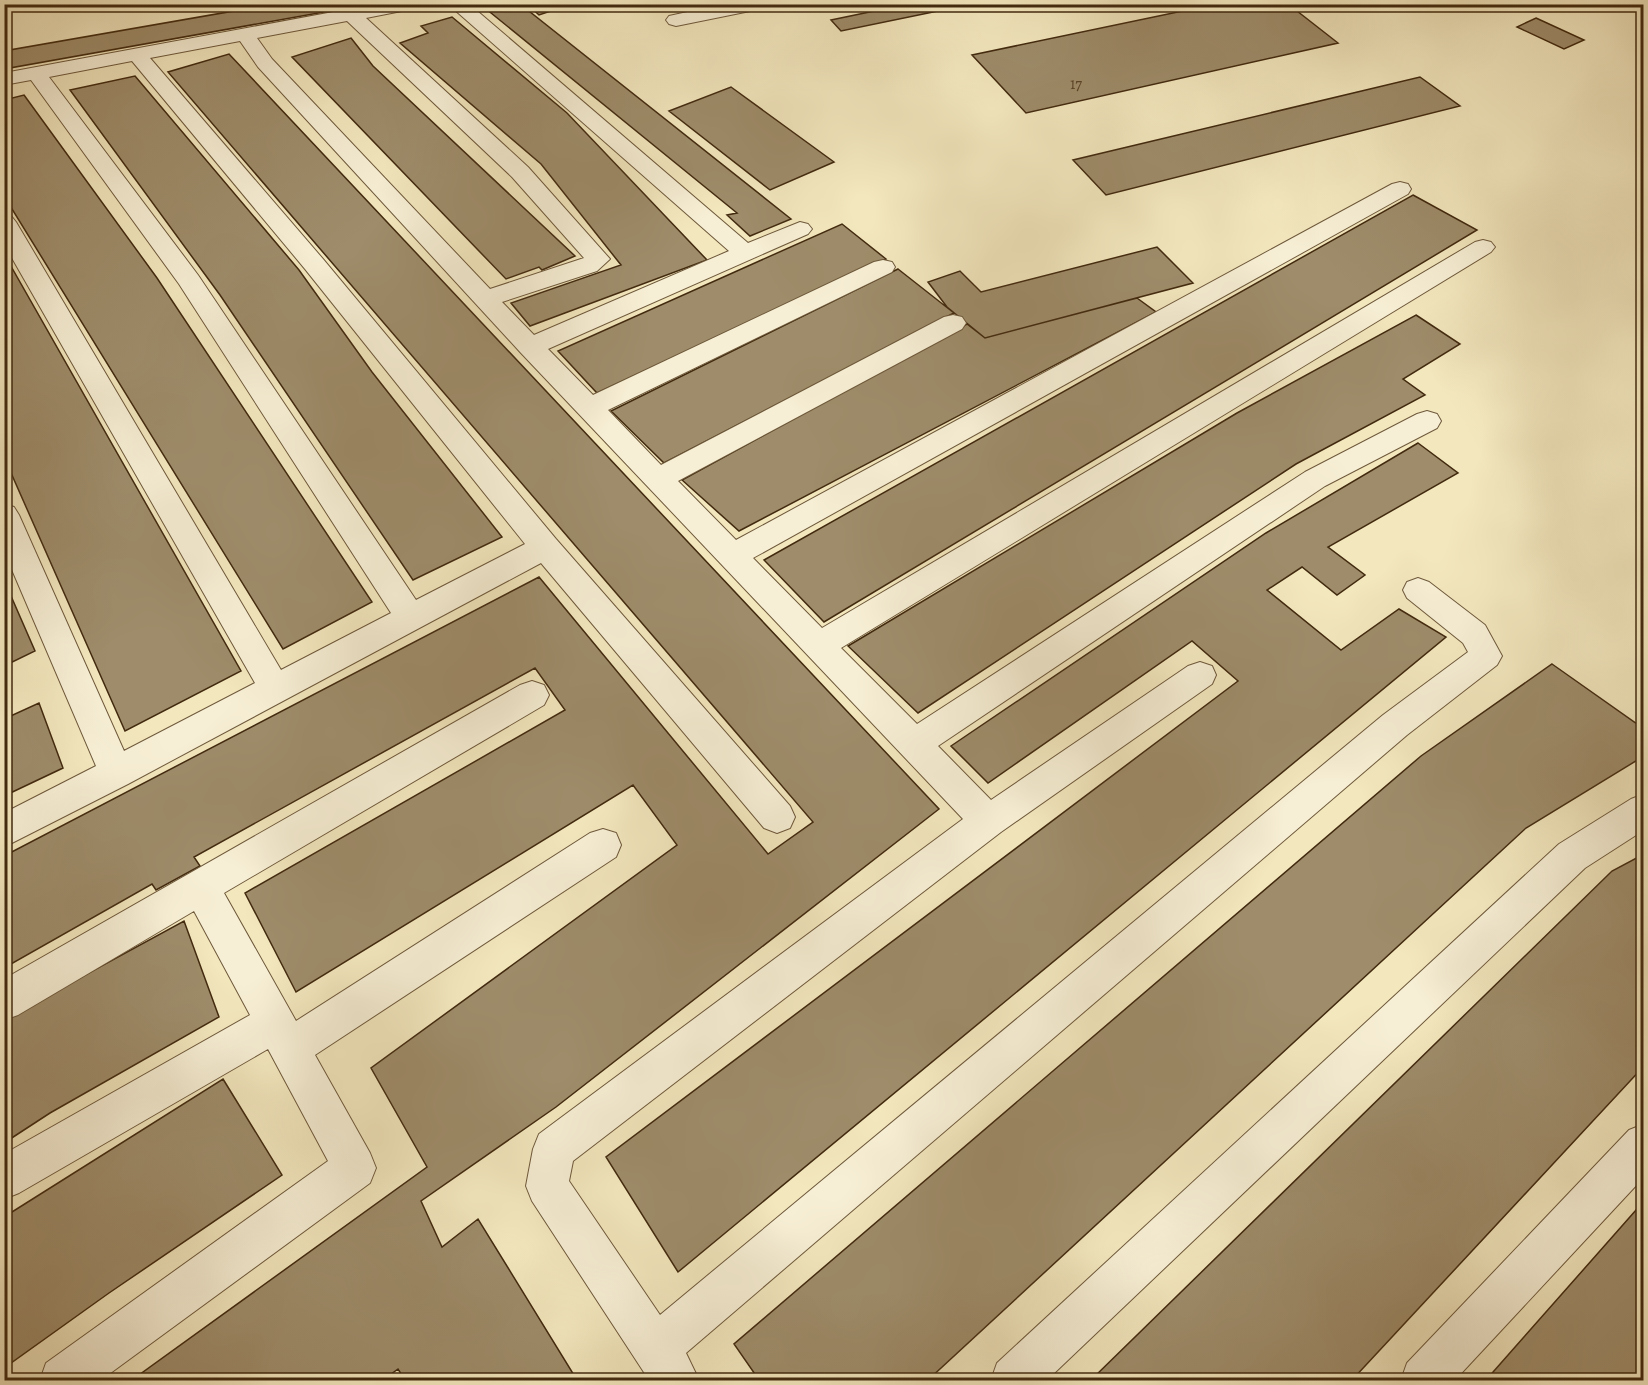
<svg xmlns="http://www.w3.org/2000/svg" width="1648" height="1385" font-family="Alegreya,serif">
	<rect width="100%" height="100%" fill="#f3e7be"/>
	<filter id="stains"><feTurbulence type="fractalNoise" baseFrequency=".00333" numOctaves="4"/><feColorMatrix values="0 0 0 0 .2 0 0 0 0 .09 0 0 0 0 .02 0 0 0 .5 -.17"/></filter>
	<radialGradient id="worn" r=".72"><stop offset=".6" stop-color="#630" stop-opacity="0"/><stop offset="1" stop-color="#630" stop-opacity=".3"/></radialGradient>
	<path fill="#9e8c6a" stroke="#422a0f" stroke-width="1.5" d="M274 4H369L4 69V51Z
		M480 4H520L791 219 750 236 727 215 737 213Z
		M527 4H572L539 15Z
		M908 4H972L841 31 831 20Z
		M1216 4H1288L1338 43 1026 113 972 55Z
		M452 17 567 113 707 260 530 326 511 303 621 265 541 164 400 43 428 33 421 26Z
		M1536 18 1584 40 1564 49 1517 27Z
		M351 38 373 66 575 256 542 270 539 267 506 279 292 57Z
		M229 54 939 809 556 1107 421 1201 442 1247 478 1219 577 1380H405L398 1369 383 1380H132L427 1167 371 1068 677 845 633 785 296 992 245 893 565 710 535 668 194 857 200 866 156 890 152 884 4 968V856L539 577 768 854 813 822 168 72Z
		M135 76 299 270 372 372 502 537 413 580 220 295 70 90Z
		M1420 77 1460 106 1106 195 1073 160Z
		M731 87 834 162 770 190 669 111Z
		M24 95 157 278 372 602 283 649 4 196V100Z
		M1413 195 1477 230 824 622 764 560Z
		M842 224 886 259 597 393 558 351Z
		M1157 247 1193 283 985 338 947 307 928 282 960 271 981 292Z
		M4 254 241 671 125 731 4 457Z
		M898 269 954 313 664 463 611 411Z
		M1137 298 1156 312 739 531 682 480 967 324 985 338Z
		M1416 315 1460 344 1403 379 1425 395 1296 464 918 713 848 646 1237 413Z
		M1418 443 1458 473 1328 547 1365 575 1337 595 1302 567 1267 590 1341 650 1399 609 1446 637 678 1272 606 1157 1238 681 1192 641 988 783 951 746 1266 533Z
		M4 580 35 651 4 666Z
		M1552 664 1644 729V756L1526 828 928 1380H759L734 1344 1421 756Z
		M39 703 63 768 4 796V719Z
		M1644 854V1066L1352 1380H1091L1612 871Z
		M184 921 219 1017 50 1113 4 1143V1019Z
		M223 1079 282 1175 109 1293 4 1368V1217Z
		M1644 1201V1380H1486Z"/>
	<g fill="none" stroke-linecap="round" stroke-linejoin="round">
		<g stroke="#6e593b" stroke-width="2">
			<path id="minor" d="M376 4H419L417 8 366 18 528 167 610 259 597 271 502 302 534 335 729 251 448 4H469L748 243 800 222 808 224 812 229 808 234 548 349 593 395 874 262 883 260 892 262 895 267 892 272 608 410 661 465 944 317 953 315 962 317 966 323 962 329 678 481 736 540 1392 184 1400 182 1408 184 1411 189 1408 194 753 558 822 628 1475 242 1483 240 1491 242 1495 247 1491 252 841 648 917 724 1305 472 1417 414 1427 411 1437 414 1441 421 1437 428 1325 486 938 746 991 800 1188 666 1200 662 1212 666 1216 675 1212 684 1001 832 573 1161 569 1181 660 1315 1383 715 1468 652 1463 643 1407 598 1403 590 1407 582 1418 578 1429 582 1485 625 1502 656 1497 665 1407 735 686 1353 699 1380H649L532 1201 526 1186 533 1149 539 1134 963 819 521 353 258 67 240 41 150 58 323 259 556 539 790 806 795 817 790 828 777 833 764 828 541 563 128 784 4 847V813L96 766 4 551V504L14 507 19 515 124 751 255 683 4 244V215L12 217 16 222 281 670 391 613 179 284 31 80 4 85V73ZM347 21 512 177 584 258 490 289 272 59 257 38ZM132 61 305 269 525 544 416 600 198 275 49 77Z
				M724 4H764L762 8 755 10 676 26 669 24 666 20 669 16Z
				M532 681 544 685 549 695 544 705 224 893 296 1021 590 833 603 829 616 833 621 845 616 857 315 1055 370 1153 376 1168 370 1183 101 1380H40L46 1363 328 1161 268 1049 19 1193 4 1199V1154L250 1015 194 911 18 1015 4 1020V979L520 685Z
				M1644 794V830L1585 868 1047 1380H991L997 1363 1559 844 1631 799Z
				M1644 1124V1177L1455 1380H1401L1407 1363 1629 1130Z"/>
		</g>
		<use href="#minor" fill="#f7efd5" fill-rule="evenodd"/>
	</g>
	<g text-anchor="middle" dominant-baseline="central" stroke-width="4.5" stroke-linejoin="round" paint-order="stroke">
		<g font-size="16" fill="#594226">
			<text x="1076" y="84">17</text>
		</g>
	</g>
	<rect width="1648" height="1385" fill="none" stroke="#f3e7be" stroke-width="24"/>
	<rect x="6" y="6" width="1636" height="1373" fill="none" stroke="#422a0f" stroke-width="3"/>
	<rect x="12" y="12" width="1624" height="1361" fill="none" stroke="#422a0f" stroke-width="1.5"/>
	<rect width="100%" height="100%" filter="url(#stains)"/>
	<rect width="100%" height="100%" fill="url(#worn)"/>
</svg>
